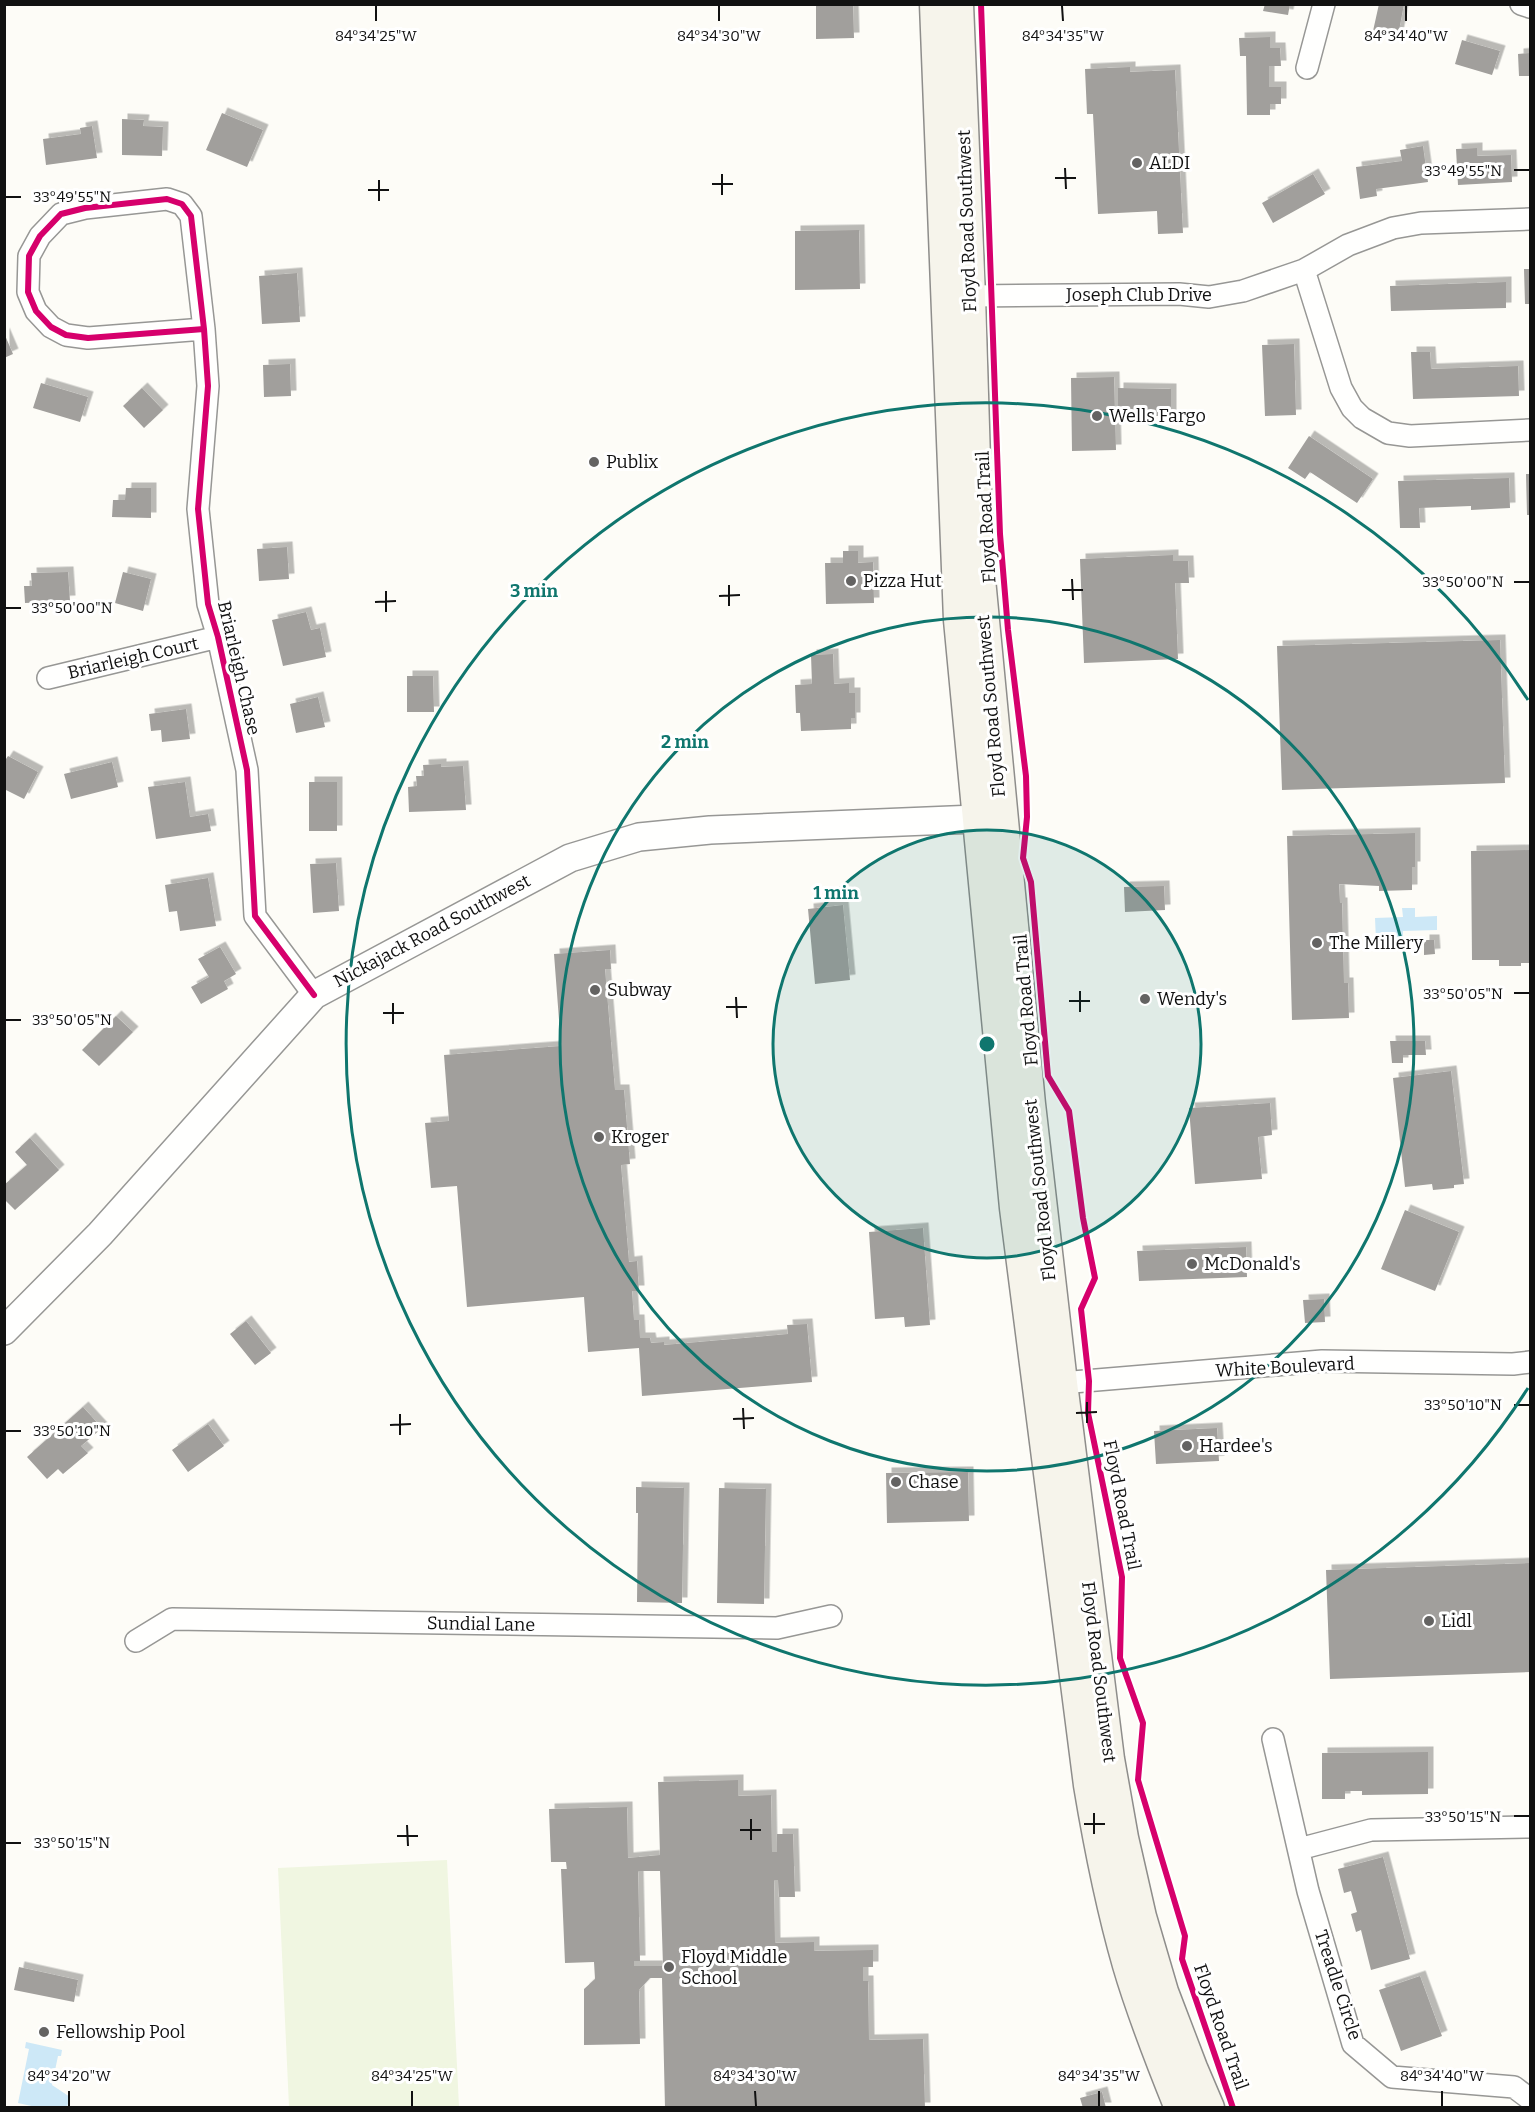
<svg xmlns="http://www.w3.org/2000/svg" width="1535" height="2112" font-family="Bitter,serif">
	<defs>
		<filter id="shadow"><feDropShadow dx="5.5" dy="-5.5" stdDeviation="0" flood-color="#0004"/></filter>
	</defs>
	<rect width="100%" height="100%" fill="#fdfcf7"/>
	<path fill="#f0f6e1" d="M447 1860 459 2107H289L278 1868Z"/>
	<path fill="#cde8f7" d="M1402 908H1415V917L1437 916V930L1403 931V941H1376L1375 918 1403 917Z
		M26 2042 62 2050 61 2056H58L52 2085 70 2097 67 2107H36L18 2103 29 2049 25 2048Z"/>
	<path fill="#a19f9c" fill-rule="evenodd" filter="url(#shadow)" d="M816 4H853L854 38 816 39Z
		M1265 4H1290L1288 15 1263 11Z
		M1379 4H1404L1398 36 1373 31Z
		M1270 37V48H1280L1281 66H1269V87H1281V104H1270V115H1247L1246 56H1240L1239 38Z
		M1462 40 1500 51 1492 75 1455 64Z
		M1530 53V76H1519L1518 54Z
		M1130 67V72L1175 70 1183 233 1158 234 1157 211 1098 214 1093 114H1087L1085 69Z
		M222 113 263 130 247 167 206 150Z
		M122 119 144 120 143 126 163 127 162 156 122 155Z
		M92 126 97 158 46 165 43 139 81 134 80 128Z
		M1423 146 1428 182 1376 189 1377 196 1360 199 1356 167 1402 161 1400 150Z
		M1477 148V156L1511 155 1512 182 1458 185 1456 149Z
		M1313 174 1325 194 1273 223 1262 203Z
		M859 230 860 289 795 290V231Z
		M1524 269H1530V304H1525Z
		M297 273 300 322 262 324 259 276Z
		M1506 282V308L1391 311 1390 286Z
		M4 333 13 354 4 358Z
		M1294 344 1296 415 1265 416 1262 345Z
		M1411 352H1430L1431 369 1518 366 1519 396 1413 399Z
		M290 364 291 396 264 397 263 365Z
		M1114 377 1116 450 1072 451 1071 378Z
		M41 383 88 397 80 422 33 408Z
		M142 388 163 410 144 428 123 406Z
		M1118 388 1171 389V416H1118Z
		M1309 436 1373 479 1357 503 1310 472 1305 479 1288 468Z
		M1526 474H1530V515H1527Z
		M1509 478 1510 508 1471 510V506L1419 508 1420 528H1400L1398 481Z
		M126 488H151V518L112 517 113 500H125Z
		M287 547 289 579 259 581 257 549Z
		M843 551H858V563L873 562 874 603 826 604 825 563H843Z
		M1173 555V561H1188L1189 583H1175L1178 659 1084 663 1080 559Z
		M68 572 70 601 25 603 24 586H32L31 573Z
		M123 572 151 579 143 611 115 603Z
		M306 612 311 630 320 628 326 657 283 666 272 620Z
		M1500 640 1505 783 1282 790 1277 646Z
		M833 654 834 684 849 683V693H855V718H851V729L801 731 800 713H796L795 685 812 684 811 655Z
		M407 676H433L434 712H407Z
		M318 697 325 727 296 733 290 704Z
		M186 709 190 739 162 742 161 730 151 731 149 714Z
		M8 756 38 772 24 799 4 789V762Z
		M112 762 118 787 71 799 64 774Z
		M441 764V767L463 766 466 810 409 812 408 787 417 786 416 776H424L423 765Z
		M185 782 190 817 208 814 211 831 156 839 148 787Z
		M309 782H337V831H309Z
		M1415 833V867H1412V890L1379 891V886L1339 884 1340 903H1342L1344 983H1348L1349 1018 1292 1020 1287 836Z
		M1530 850V963H1521V966H1499V960H1472L1471 851Z
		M336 863 339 911 313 913 310 864Z
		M208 878 216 926 180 931 177 911 169 912 165 885Z
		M1164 886 1165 910 1125 912 1124 887Z
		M843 905 850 980 815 984 808 909Z
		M1424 940H1434L1435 954 1424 955Z
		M220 947 236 974 224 981 228 989 201 1004 191 987 209 977 198 959Z
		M610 950 611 969H605L615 1090H624L630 1164 621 1165 629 1262 637 1261 639 1291H632L634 1320H639L640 1338H650L651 1343 664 1342V1345L788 1334 787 1325 807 1324 812 1382 642 1396 639 1348 588 1352 584 1297 467 1307 457 1186 431 1188 425 1123 449 1121 444 1055 561 1046 554 954Z
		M116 1016 133 1032 99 1066 82 1050Z
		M1390 1041H1425L1426 1055H1403V1063H1392Z
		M1451 1071 1464 1184 1454 1185V1188L1433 1190 1432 1184 1405 1187 1393 1078Z
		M1270 1103 1272 1135 1258 1137 1262 1179 1195 1184 1189 1108Z
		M30 1138 59 1170 15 1210 4 1199V1185L27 1165 15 1152Z
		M1405 1210 1459 1232 1435 1291 1381 1269Z
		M923 1228 930 1325 905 1327 904 1317 875 1319 869 1232Z
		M1246 1247 1247 1277 1139 1281 1137 1251Z
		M1324 1299 1325 1322 1305 1323 1303 1300Z
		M246 1321 271 1353 255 1365 230 1334Z
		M83 1407 102 1428 81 1446 88 1453 63 1474 58 1469 47 1479 27 1457Z
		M208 1424 224 1446 188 1472 172 1450Z
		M1217 1428 1219 1461 1156 1464 1154 1431Z
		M968 1472 969 1521 887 1523 886 1473Z
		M636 1487 684 1488 682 1603 637 1602 638 1513H636Z
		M719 1488 766 1489 764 1604 717 1603Z
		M1530 1563V1672L1330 1679 1326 1570Z
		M1428 1752V1794L1362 1795V1791H1345V1799H1322V1753Z
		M738 1780V1796L771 1795 772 1852H777V1834H793L795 1897H779L778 1880H774L775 1943 814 1942V1951L873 1950V1967H863V1981H868L869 2040 923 2039 925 2108H665L662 1978H650L639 1990 640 2044 584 2045V1989L595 1979 594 1962 565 1963 561 1869H567L566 1862H551L549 1809 627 1807 628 1858 660 1855 658 1782ZM638 1871H660L663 1966H634V1961H640Z
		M1383 1857 1410 1959 1371 1970 1361 1930 1356 1932 1351 1914 1357 1912 1351 1891 1344 1893 1338 1869Z
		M19 1967 78 1980 74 2002 14 1990Z
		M1420 1976 1442 2036 1401 2051 1379 1990Z
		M1102 2092 1106 2108H1083L1080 2098Z"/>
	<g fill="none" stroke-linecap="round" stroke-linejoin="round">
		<g stroke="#979795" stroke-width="24">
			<path id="minor" d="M1521 4 1530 7
				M1307 68 1324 4
				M1530 219 1421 223 1393 228 1348 245 1304 270 1341 388 1352 408 1362 418 1388 433 1410 436 1530 430
				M970 296 1179 294 1209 297 1243 291 1304 270
				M204 329 88 338 66 335 51 327 36 311 28 292 29 256 40 236 61 214 85 208 167 199 182 204 191 216 204 329 208 386 198 509 208 604 218 637 247 770 255 916 314 995
				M48 678 218 637
				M1049 1384 1322 1361 1513 1364 1530 1362
				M136 1641 172 1619 777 1628 831 1616
				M1273 1739 1308 1891 1353 2044 1392 2077 1514 2087 1530 2099
				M1299 1849 1371 1830 1530 1827"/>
		</g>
		<g stroke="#979795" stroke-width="30">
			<path id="tertiary" d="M4 1331 100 1234 314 995 570 858 639 837 710 830 1000 818"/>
		</g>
		<g stroke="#8e8d8b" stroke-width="33">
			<path id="secondary" d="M935 4 959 620 1015 1208 1089 1785C1099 1845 1111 1906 1128 1965 1142 2013 1161 2061 1180 2108
				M958 4 970 296 978 558 1030 1104 1062 1383 1109 1759 1123 1838 1141 1917 1163 1992 1192 2068 1209 2108"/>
		</g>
		<use href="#minor" stroke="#fffffe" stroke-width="21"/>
		<use href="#tertiary" stroke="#fffffe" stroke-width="27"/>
		<use href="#secondary" stroke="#f6f4eb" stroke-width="30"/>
		<g stroke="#fff" stroke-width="10">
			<path id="cycleway" d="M981 4 1000 534 1008 630 1026 776 1027 817 1023 858 1031 882 1048 1076 1069 1111 1083 1218 1095 1278 1081 1309 1089 1381 1088 1413 1122 1577 1120 1658 1143 1723 1138 1780 1185 1936 1182 1959 1233 2108
				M204 329 88 338 66 335 51 327 36 311 28 292 29 256 40 236 61 214 85 208 167 199 182 204 191 216 204 329 208 386 198 509 208 604 218 637 247 770 255 916 314 995"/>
		</g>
		<use href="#cycleway" stroke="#d6006c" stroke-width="6"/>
	</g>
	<path fill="none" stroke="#111" stroke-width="2" d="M376 6V21M719 6V21M1062 6 1063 21M1406 6V21M1065 168 1066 189M1514 170H1529M722 174V195M1055 178H1076M379 180V201M712 184H733M368 190H389M6 197H21M1072 579 1073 600M1514 582H1529M729 585V606M1062 590H1083M386 591V612M719 596 740 595M375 602 396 601M6 608H21M1080 991V1012M1514 993H1529M736 997 737 1018M1069 1001H1090M393 1003V1024M726 1007H747M383 1013H404M6 1020H21M1087 1402V1423M1514 1405H1529M743 1408 744 1429M1076 1413 1097 1412M400 1414V1435M733 1419 754 1418M390 1425 411 1424M6 1431H21M1094 1813V1834M1514 1816H1529M751 1819V1840M1084 1824H1105M407 1825 408 1846M740 1830H761M397 1836H418M6 1843H21M69 2091V2106M412 2091V2106M755 2091 756 2106M1099 2091V2106M1442 2091V2106"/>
	<circle cx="987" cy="1044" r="214" fill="#0f766e" fill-opacity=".12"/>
	<g fill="none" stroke="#0f766e" stroke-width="3">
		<circle cx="987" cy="1044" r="214"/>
		<circle cx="987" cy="1044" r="427"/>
		<path d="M1528 1388A641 641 0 1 1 1528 700"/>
	</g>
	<g fill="#646362" stroke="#fff" stroke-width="2">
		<circle cx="1137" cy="163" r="6"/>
		<circle cx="1097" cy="416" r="6"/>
		<circle cx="594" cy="462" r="6"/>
		<circle cx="851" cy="581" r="6"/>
		<circle cx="1317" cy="943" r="6"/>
		<circle cx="595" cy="990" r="6"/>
		<circle cx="1145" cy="999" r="6"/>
		<circle cx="599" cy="1137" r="6"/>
		<circle cx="1192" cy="1264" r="6"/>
		<circle cx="1187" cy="1446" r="6"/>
		<circle cx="896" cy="1482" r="6"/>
		<circle cx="1429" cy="1621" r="6"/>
		<circle cx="669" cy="1967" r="6"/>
		<circle cx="44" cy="2032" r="6"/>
	</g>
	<g text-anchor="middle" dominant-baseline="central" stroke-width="6" stroke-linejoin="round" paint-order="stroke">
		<g font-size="18" fill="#111" stroke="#fff" text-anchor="start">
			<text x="1149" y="163">ALDI</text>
			<text x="1109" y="416">Wells Fargo</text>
			<text x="606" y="462">Publix</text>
			<text x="863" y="581">Pizza Hut</text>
			<text x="1329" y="943">The Millery</text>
			<text x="607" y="990">Subway</text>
			<text x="1157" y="999">Wendy's</text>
			<text x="611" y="1137">Kroger</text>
			<text x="1204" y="1264">McDonald's</text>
			<text x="1199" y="1446">Hardee's</text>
			<text x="908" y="1482">Chase</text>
			<text x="1441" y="1621">Lidl</text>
			<text x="681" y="1957">Floyd Middle<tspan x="681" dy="21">School</tspan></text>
			<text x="56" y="2032">Fellowship Pool</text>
		</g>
		<g font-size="18" fill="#111" stroke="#fff">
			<text transform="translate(967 221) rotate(-92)">Floyd Road Southwest</text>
			<text x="1139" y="295">Joseph Club Drive</text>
			<text transform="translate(986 517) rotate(-93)">Floyd Road Trail</text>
			<text transform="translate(133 658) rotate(-13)">Briarleigh Court</text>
			<text transform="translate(239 668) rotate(77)">Briarleigh Chase</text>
			<text transform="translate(991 706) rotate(-95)">Floyd Road Southwest</text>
			<text transform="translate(432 931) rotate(-28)">Nickajack Road Southwest</text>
			<text transform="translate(1026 1000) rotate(-95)">Floyd Road Trail</text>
			<text transform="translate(1040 1190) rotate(-96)">Floyd Road Southwest</text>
			<text transform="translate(1285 1367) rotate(-3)">White Boulevard</text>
			<text transform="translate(1122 1505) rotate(79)">Floyd Road Trail</text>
			<text transform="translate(481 1624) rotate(1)">Sundial Lane</text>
			<text transform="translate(1099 1672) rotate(83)">Floyd Road Southwest</text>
			<text transform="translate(1338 1985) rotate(72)">Treadle Circle</text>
			<text transform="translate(1221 2027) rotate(71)">Floyd Road Trail</text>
		</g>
	</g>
	<g font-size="15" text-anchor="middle" fill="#111" stroke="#fff" stroke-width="6" stroke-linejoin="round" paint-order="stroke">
		<text x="376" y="41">84°34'25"W</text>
		<text x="719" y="41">84°34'30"W</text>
		<text x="1063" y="41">84°34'35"W</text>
		<text x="1406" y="41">84°34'40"W</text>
		<text x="1463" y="176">33°49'55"N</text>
		<text x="72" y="202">33°49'55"N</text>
		<text x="1463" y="587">33°50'00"N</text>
		<text x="72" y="613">33°50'00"N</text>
		<text x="1463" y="999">33°50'05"N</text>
		<text x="72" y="1025">33°50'05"N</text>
		<text x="1463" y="1410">33°50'10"N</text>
		<text x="72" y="1436">33°50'10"N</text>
		<text x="1463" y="1822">33°50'15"N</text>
		<text x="72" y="1848">33°50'15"N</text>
		<text x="69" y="2081">84°34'20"W</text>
		<text x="412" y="2081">84°34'25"W</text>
		<text x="755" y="2081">84°34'30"W</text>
		<text x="1099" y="2081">84°34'35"W</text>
		<text x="1442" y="2081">84°34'40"W</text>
	</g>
	<circle cx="987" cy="1044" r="9" fill="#0f766e" stroke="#fff" stroke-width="3"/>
	<g font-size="18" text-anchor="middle" font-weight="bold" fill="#0f766e" stroke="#fff" stroke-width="6" stroke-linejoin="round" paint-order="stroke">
		<text x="534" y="597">3 min</text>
		<text x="685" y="748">2 min</text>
		<text x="836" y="899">1 min</text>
	</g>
	<rect width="1535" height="2112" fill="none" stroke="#111111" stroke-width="12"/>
</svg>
